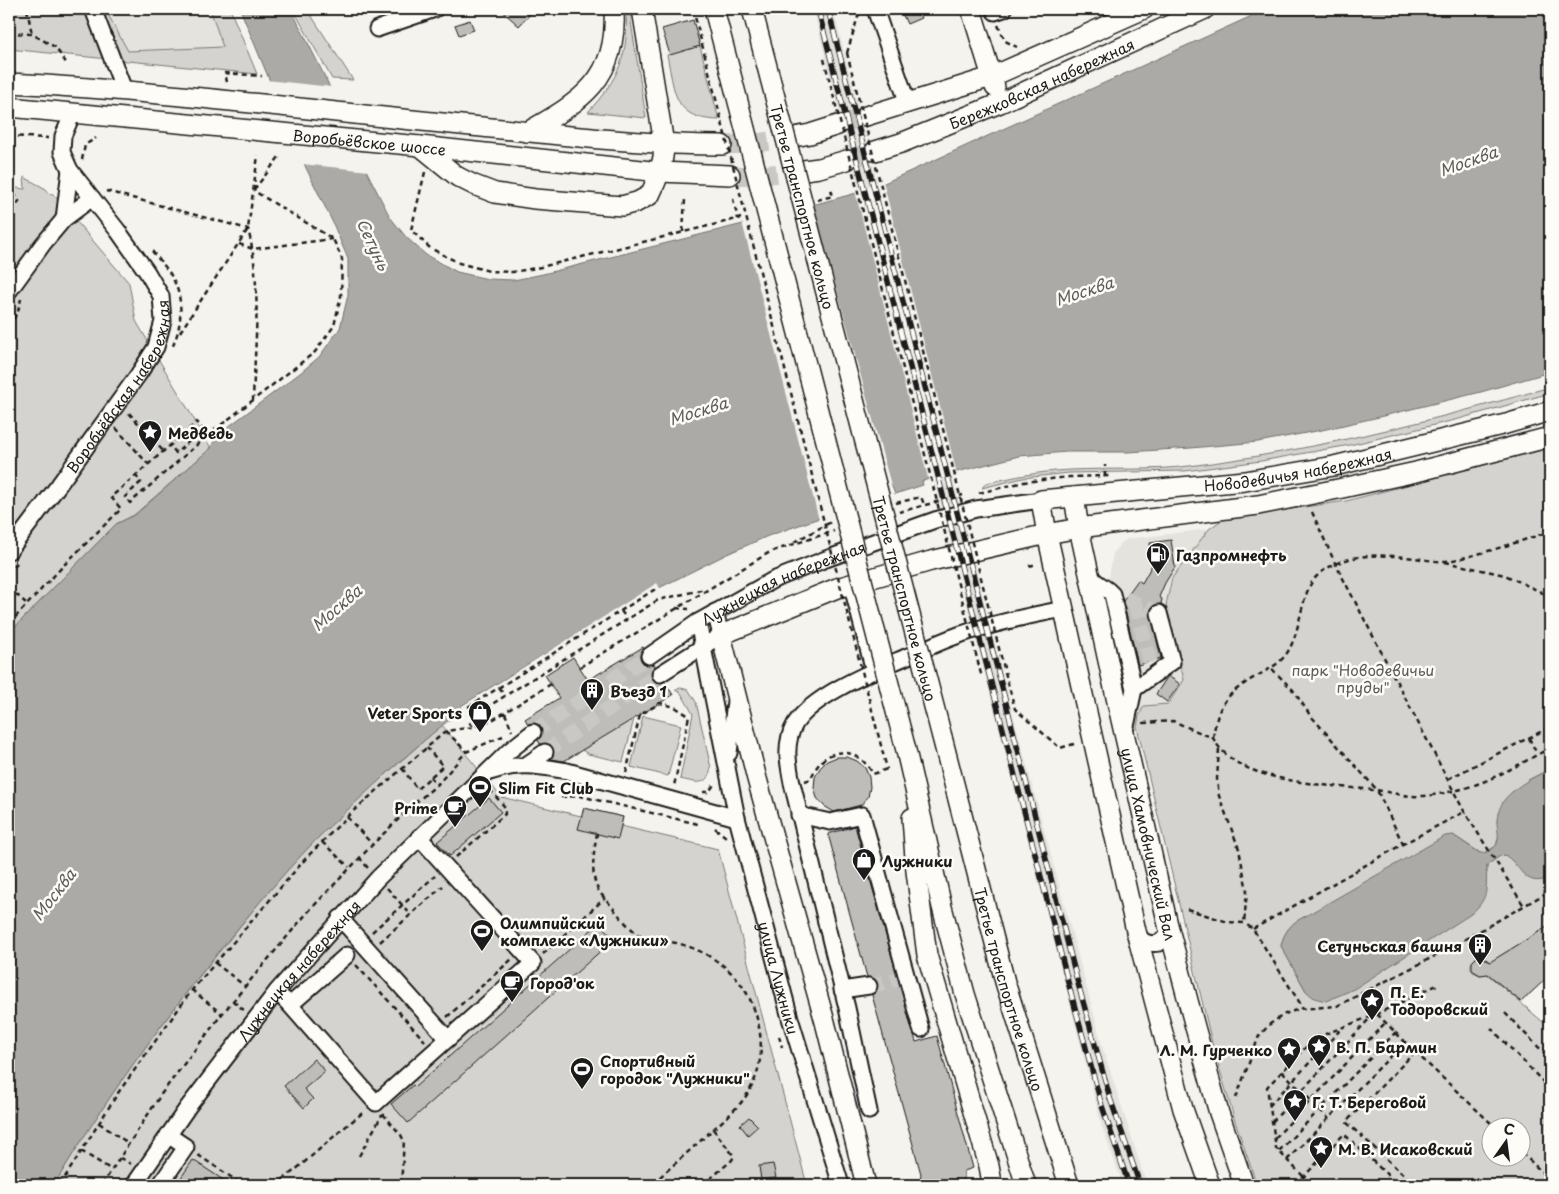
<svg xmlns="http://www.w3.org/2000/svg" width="1559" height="1194" font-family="'Playpen Sans',sans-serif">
	<rect width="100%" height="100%" fill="#f4f3ee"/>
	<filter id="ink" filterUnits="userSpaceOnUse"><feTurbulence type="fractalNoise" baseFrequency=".02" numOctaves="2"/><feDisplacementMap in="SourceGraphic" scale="10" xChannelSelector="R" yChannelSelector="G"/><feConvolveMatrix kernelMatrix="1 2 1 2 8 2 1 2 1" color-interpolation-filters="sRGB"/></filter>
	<g filter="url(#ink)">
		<path fill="#e4e3de" d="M105 9H210L224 47 128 51Z
			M813 9H833L1002 673 1104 1052 1147 1185H1123L1102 1127Z
			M1209 529 1172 578 1166 605 1184 680 1168 704 1139 716 1137 727 1110 609 1108 584 1113 553 1120 544 1127 539Z"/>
		<path fill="#d4d3cf" stroke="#787876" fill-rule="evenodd" d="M9 9H105L128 51 223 47 210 9H230L257 74 9 49Z
			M293 9H307L353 80 332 79Z
			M626 9H629L646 118 588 112C619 78 629 56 626 9Z
			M700 46 719 120C673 119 675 93 667 55Z
			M24 177 46 189 47 193 53 194 129 283 136 321 211 448 134 515 116 524 9 633V302L12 296 9 293V187L25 189Z
			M1550 387V393L1459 419 1405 432 1350 445 1261 461 1185 471 1069 473 1023 478 982 488 986 483C1014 477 1042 471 1071 470 1110 468 1150 471 1189 466 1312 451 1431 421 1550 387Z
			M1550 448V769L1528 780 1497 820 1499 834 1496 846 1482 854 1453 835 1295 922C1287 929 1283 936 1281 946L1306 991 1487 873V865L1500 856 1505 855C1523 867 1523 887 1550 878V925L1489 963 1484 958 1477 957C1471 961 1469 966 1473 972L1480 975 1486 973 1550 1028V1185H1257L1235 1121 1212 1043 1137 727 1139 716 1144 706 1168 704 1184 680 1166 605 1172 578 1209 529 1223 519 1346 501ZM1492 1126H1522V1156H1492Z
			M680 688 688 689 696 702 711 768C707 788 695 782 680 779L693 714 681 693 675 690Z
			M635 715 623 762 588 754 582 750Z
			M643 716 681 725 668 776 631 767Z
			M442 725 501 797 581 816 584 808 623 817 621 826 718 849 807 1185H54C104 1101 162 1021 225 945 253 910 282 874 314 842 354 801 399 763 442 725Z"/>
		<path fill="#abaaa6" stroke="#72716f" d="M240 9H291L327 81 366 170 390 217 406 237 426 255 457 272 488 279 514 280 543 274 743 224 871 189 1267 9H1550V372L1481 392 1379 417 1322 430 1258 442 1191 448 1128 452H1067L1019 456 922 481 923 485 895 494 892 487 826 508 828 515 768 536 725 555 659 588 657 584 461 706 462 710C424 739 389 771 354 804 340 817 326 829 313 843 280 877 250 914 219 951 159 1026 103 1103 54 1185H9V633L116 524 135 515 211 448 216 436 300 373 319 357 340 328 348 295V259L332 221 306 168Z
			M1550 769V878C1523 888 1523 867 1505 855L1500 856 1487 865C1485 889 1491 896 1471 914L1354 989 1326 1001 1314 998 1306 991 1281 946C1283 936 1287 929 1295 922L1445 836 1453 835 1478 852C1482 854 1485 853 1489 851 1503 844 1497 834 1497 821 1497 814 1501 804 1505 799 1517 785 1534 777 1550 769Z"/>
		<path fill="#f4f3ee" d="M266 80 332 87 369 171 302 164Z
			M883 181 957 474 929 482 855 191Z
			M813 203 894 496 891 490 829 509 830 517 819 520 742 222Z
			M657 583 661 590H658L656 587 464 708V711L462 710 461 707Z"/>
		<path fill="#bebdba" stroke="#1c1c1c" d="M500 9H535L519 26Z
			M900 9H917L921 18 907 24Z
			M470 20 474 30 459 35 455 25Z
			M693 20 700 46 670 55 662 29Z
			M1171 540 1175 567 1165 583 1159 597 1162 599 1161 604 1153 606 1150 611 1161 658 1138 665 1123 601 1138 580 1142 583 1152 565 1150 543Z
			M643 647 644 648 640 656 641 661 645 665 654 664 655 666 652 670V679L656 682H665L673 695 564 761 551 759 554 752 552 746 549 743 540 744 538 740 542 735 541 727 536 723 528 724 525 719 559 698 545 675 573 657 588 680Z
			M1168 676 1180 684 1167 702 1156 694Z
			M837 757H847L857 761 865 768 869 777 870 787 868 797 861 805 834 812 824 806 817 798 814 788 815 777 820 768 827 761Z
			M489 798 501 812 450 856 437 842Z
			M584 808 623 817 618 839 578 829Z
			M855 826 916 1042 937 1036 973 1168 964 1171V1185H919L921 1174 872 995 877 990 878 984 873 978 867 977 828 834Z
			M599 923 614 939 408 1123 391 1104 413 1085 415 1087Z
			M1550 925V975L1521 1002 1488 974 1480 975 1472 970V962L1477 957 1484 958 1490 962Z
			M314 1059 325 1071 304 1089 313 1099 304 1108 284 1086Z
			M749 1117 758 1126 748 1135 740 1125Z
			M193 1160 231 1185H176Z
			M773 1164 776 1178 761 1180 759 1166Z"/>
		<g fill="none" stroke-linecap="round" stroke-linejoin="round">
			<path stroke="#c9c8c4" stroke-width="15" stroke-dasharray="15 8" stroke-linecap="butt" d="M1125 599 1159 613
				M1135 603 1150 662
				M533 732 649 656
				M545 752 660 674
				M869 986 899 979"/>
			<path stroke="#c9c8c4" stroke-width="19" stroke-dasharray="19 9" stroke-linecap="butt" d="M838 125 866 116
				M722 145 751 144 794 137
				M847 160 875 151
				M730 175 756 176 804 170"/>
			<g stroke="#1c1c1c" stroke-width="19">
				<g id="minor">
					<path d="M93 9 124 90"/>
					<path d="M875 9 908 104"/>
					<path d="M995 12 1004 9"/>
					<path d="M377 29 435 9"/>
					<path d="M64 219 70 170"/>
					<path d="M9 291 43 244 64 219 92 198"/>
					<path id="s1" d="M9 551 58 486 138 375 156 347 163 321 161 296 147 272 118 231 70 170 62 152 63 136 73 113"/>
					<path d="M1089 574C1096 585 1104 585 1112 594L1134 689 1125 731"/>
					<path d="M851 583 874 671"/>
					<path id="s2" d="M698 622 737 818 790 1018 841 1185"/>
					<path id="s3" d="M649 656 698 622 773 580 826 559 935 520 976 509 1041 500"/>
					<path d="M660 674 721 635 715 612"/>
					<path d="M1134 689 1172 662 1159 613"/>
					<path d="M729 753 735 701"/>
					<path d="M526 765 545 752"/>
					<path d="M490 772C518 762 538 766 567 771L737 818"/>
					<path d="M799 815 830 822 862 815 921 1029"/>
					<path d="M340 918 448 1039"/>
					<path d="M1136 931C1141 942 1148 945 1159 943L1167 936 1168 925"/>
					<path d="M842 990 869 986"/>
					<path d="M284 999 290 1005 347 955"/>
					<path d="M290 1005 376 1103 533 963 419 837"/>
					<path d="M869 1111 847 1008 792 783C788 763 784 743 795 724 814 694 876 670 908 656 928 648 947 638 968 632 999 622 1032 615 1064 609"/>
					<path id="s4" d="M134 1185 188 1107 277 991 378 878 509 751 533 732"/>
					<path d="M160 1185 186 1147 168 1135"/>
				</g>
			</g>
			<g stroke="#1c1c1c" stroke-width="22">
				<g id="major">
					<path d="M971 9 995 87"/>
					<path d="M9 83C167 91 324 112 482 127 561 135 642 145 722 145"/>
					<path id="s5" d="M9 107 420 146 660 172 730 175"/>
					<path d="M866 116 991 77 1144 9"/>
					<path d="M527 132C582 101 618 79 614 9"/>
					<path d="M794 137 810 134 838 125"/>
					<path d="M420 146 458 177 474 185 495 193 535 199 622 206 637 202 650 195C658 178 664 163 664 144L642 9"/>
					<path id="s6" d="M875 151 901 143 1000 103 1205 9"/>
					<path d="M804 170 819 168 847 160"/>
					<path id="s7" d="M1074 497 1079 528 1119 711 1168 925 1195 1027 1219 1113 1244 1185"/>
					<path id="s8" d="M942 737 1005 982 1069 1185"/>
					<path d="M905 746 942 907 965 994 1026 1185"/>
					<path d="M912 818 916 871 927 955 989 1166 991 1177 990 1185"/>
					<path d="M866 1185 825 1022 757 779 721 635 837 588 931 561 1047 534 1079 528 1258 505 1338 489 1416 472 1550 437"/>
					<path id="s9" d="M1210 1185 1183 1109 1136 931 1047 534 1041 500 1245 481 1334 466 1506 424 1550 411"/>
				</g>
			</g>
			<path stroke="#1c1c1c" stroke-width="2.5" stroke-dasharray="5 4" stroke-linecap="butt" d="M27 9 32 34
				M998 25 1005 41 1017 47
				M9 33 32 34 55 47 67 64
				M847 53 860 10
				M227 82 225 73 262 76
				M9 136 48 138
				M82 160 85 145 96 138
				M425 172 411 230 430 248 459 263 489 271 513 272 541 267 741 218
				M9 185 19 201 12 214 9 229
				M254 190 279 157
				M106 191 248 229C262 284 255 343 253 400
				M733 199 738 219
				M817 200 833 196 830 186
				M683 232 685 199
				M239 244 253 249 332 239
				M152 251C160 261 170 271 175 283 184 303 181 329 172 348
				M9 252 10 257 13 259
				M9 327 18 311 21 299
				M180 332 248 229 258 155
				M129 413 163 451
				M116 428 148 464
				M135 475 141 482 125 497 130 503 199 443 194 437 176 453 170 445
				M1105 476V465
				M979 493 1024 482 1069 477 1109 476
				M896 503 921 497 924 504
				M899 512 963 495
				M1312 512 1335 563 1464 811 1524 906
				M794 542 831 522
				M1445 562 1505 575 1541 592 1550 598
				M1029 566 1037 564
				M9 574 17 563
				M9 588 27 604
				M676 608 689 609
				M621 611 627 619
				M9 624 64 565 121 509 111 497 197 422 208 435 315 352 334 326 341 296 342 259 333 239 254 191
				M580 667 770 552 834 531
				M1272 669 1293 690 1310 715 1377 790 1403 844
				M1005 672 1015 709 1060 748 1074 744
				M551 684 494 719 473 727 470 723 473 716 658 600 705 589
				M499 688 505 696
				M468 707 657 588
				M505 713 512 731
				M1143 723 1173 721 1213 738C1219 749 1226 755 1236 762 1269 783 1335 786 1374 790 1386 791 1399 795 1411 796 1425 797 1440 794 1453 791 1488 784 1519 764 1550 748
				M446 731 466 751
				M1213 738C1218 703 1226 694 1257 676 1267 670 1276 666 1284 657 1302 636 1299 593 1317 576 1343 552 1381 554 1414 558 1424 559 1435 562 1444 561 1460 560 1477 554 1492 550 1512 544 1531 538 1550 531
				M1529 738 1537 754
				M1219 749 1217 779 1219 796 1239 849 1247 891 1244 923
				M402 768 417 789 443 766 427 748
				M626 773 640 715 660 703 675 707 689 716 674 786
				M430 777 438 784
				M1448 779 1550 727
				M805 781 811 779C822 746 856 743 873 774L887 769
				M703 792H709L715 783
				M561 797 580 796 698 824
				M347 817 372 844
				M715 828 726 837
				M597 833C594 852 589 876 600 893 614 907 626 929 645 938 654 941 663 941 671 942 684 944 696 949 707 955 731 968 748 988 756 1015 766 1048 761 1084 735 1109 727 1118 716 1126 707 1135 688 1152 670 1168 651 1185
				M322 842 349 867
				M359 857 368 868
				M456 857 505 814 504 806 491 791
				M387 888 411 915
				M1187 909 1228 922 1244 923 1253 929 1303 1008
				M1253 929 1403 844 1464 812
				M372 932 435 876
				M380 942 443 886
				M543 954 605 898
				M215 963 245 986
				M356 965 425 1041
				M1548 977H1550
				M192 990 222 1014
				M233 1001 245 1011
				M1505 1013 1550 1059
				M1377 1014 1415 1052 1494 1126
				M447 1017 512 959
				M1491 1028 1550 1089
				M779 1036 782 1047
				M1405 1042 1287 1160 1276 1148 1267 1087 1315 1038 1377 1014 1439 984
				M1415 1052 1346 1122 1415 1185
				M1282 1071 1329 1119
				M1236 1098 1259 1036 1270 1024 1285 1014 1299 1009 1337 1006 1439 954 1550 891
				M1269 1106 1342 1028
				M383 1114 401 1135 404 1141 401 1185
				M1272 1122 1371 1017
				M99 1123 128 1143
				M1275 1138 1386 1022
				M81 1151 112 1170
				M1279 1151 1396 1032
				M1522 1153 1550 1180
				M198 1155 243 1185
				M359 1156 382 1115
				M120 1158 131 1164
				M1287 1160 1312 1185
				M60 1185 118 1093 192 990 307 857 352 812 446 731 473 727
				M102 1185 162 1093 222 1014 307 913 377 840 414 804 438 784 466 752 503 736
				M275 1185C307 1163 333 1135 364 1112
				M703 1185 732 1160 734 1156 713 1129
				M1296 1185 1344 1134 1398 1185"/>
			<use href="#minor" stroke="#fdfcf7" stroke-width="15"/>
			<use href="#major" stroke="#fdfcf7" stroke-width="19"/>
			<g stroke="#1c1c1c" stroke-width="5.5">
				<path id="rail" d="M818 9 1068 982 1101 1103 1129 1185
					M828 9 1077 980 1110 1098 1140 1185"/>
			</g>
			<use href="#rail" stroke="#fdfcf7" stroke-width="4" stroke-dasharray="11" stroke-linecap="butt"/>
			<g stroke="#1c1c1c" stroke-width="22" stroke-linecap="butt">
				<g id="major-bridge">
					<path d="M714 9 905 746"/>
					<path id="s10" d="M752 9 942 737"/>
				</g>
			</g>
			<path stroke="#1c1c1c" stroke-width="2.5" stroke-dasharray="5 4" stroke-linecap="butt" d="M693 9 887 769
				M847 53 1005 672
				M824 59 982 678"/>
			<use href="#major-bridge" stroke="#fdfcf7" stroke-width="19"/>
		</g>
	</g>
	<defs>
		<g id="sight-pin" transform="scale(1.25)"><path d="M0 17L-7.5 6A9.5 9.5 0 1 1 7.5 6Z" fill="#1c1c1c" stroke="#fdfcf7"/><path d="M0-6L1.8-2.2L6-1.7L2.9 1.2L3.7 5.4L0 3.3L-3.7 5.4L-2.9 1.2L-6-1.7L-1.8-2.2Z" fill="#fff"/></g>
		<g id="fuel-pin" transform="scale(1.25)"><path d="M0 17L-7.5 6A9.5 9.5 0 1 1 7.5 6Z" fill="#1c1c1c" stroke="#fdfcf7"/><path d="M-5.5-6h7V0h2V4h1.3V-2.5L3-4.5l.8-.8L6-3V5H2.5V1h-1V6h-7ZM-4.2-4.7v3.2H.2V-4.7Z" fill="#fff"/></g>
		<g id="building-pin" transform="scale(1.25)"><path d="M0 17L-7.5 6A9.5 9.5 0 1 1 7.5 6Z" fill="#1c1c1c" stroke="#fdfcf7"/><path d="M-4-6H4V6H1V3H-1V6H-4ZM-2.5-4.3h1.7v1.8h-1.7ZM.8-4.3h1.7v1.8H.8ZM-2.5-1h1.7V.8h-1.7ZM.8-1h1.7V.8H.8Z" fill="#fff"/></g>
		<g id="shop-pin" transform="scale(1.25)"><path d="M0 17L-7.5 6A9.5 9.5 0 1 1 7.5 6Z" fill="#1c1c1c" stroke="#fdfcf7"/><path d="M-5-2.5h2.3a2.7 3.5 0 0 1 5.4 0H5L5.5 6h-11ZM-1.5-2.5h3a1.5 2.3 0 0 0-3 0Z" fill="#fff"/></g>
		<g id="stadium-pin" transform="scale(1.25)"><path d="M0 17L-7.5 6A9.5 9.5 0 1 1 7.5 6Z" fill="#1c1c1c" stroke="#fdfcf7"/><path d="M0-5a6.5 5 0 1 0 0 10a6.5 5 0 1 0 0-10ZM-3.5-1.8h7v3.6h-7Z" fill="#fff"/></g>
		<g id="cafe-pin" transform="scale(1.25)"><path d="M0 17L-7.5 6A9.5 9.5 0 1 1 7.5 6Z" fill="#1c1c1c" stroke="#fdfcf7"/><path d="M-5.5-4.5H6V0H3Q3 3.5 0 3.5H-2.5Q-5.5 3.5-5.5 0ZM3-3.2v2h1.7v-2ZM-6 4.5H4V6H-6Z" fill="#fff"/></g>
	</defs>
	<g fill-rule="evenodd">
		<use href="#sight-pin" x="150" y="432"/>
		<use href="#fuel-pin" x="1158" y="554"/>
		<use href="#building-pin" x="592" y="690"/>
		<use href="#shop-pin" x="480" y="712"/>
		<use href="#stadium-pin" x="480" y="787"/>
		<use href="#cafe-pin" x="455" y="807"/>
		<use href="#shop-pin" x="864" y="860"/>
		<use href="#stadium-pin" x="482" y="931"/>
		<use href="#building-pin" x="1480" y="945"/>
		<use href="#cafe-pin" x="512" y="982"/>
		<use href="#sight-pin" x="1372" y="1000"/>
		<use href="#sight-pin" x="1319" y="1046"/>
		<use href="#sight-pin" x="1289" y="1049"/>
		<use href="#stadium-pin" x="582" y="1069"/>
		<use href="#sight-pin" x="1295" y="1101"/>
		<use href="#sight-pin" x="1321" y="1148"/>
	</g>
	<g text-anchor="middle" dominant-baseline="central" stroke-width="5" stroke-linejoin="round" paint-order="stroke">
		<g font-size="15" fill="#1c1c1c" stroke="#fdfcf7">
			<text stroke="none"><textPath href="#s6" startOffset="180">Бережковская набережная</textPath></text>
			<text stroke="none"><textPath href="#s5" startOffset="362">Воробьёвское шоссе</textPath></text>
			<text stroke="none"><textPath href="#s10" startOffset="204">Третье транспортное кольцо</textPath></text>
			<text stroke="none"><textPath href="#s1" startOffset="200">Воробьёвская набережная</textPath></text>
			<text stroke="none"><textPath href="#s9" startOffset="965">Новодевичья набережная</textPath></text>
			<text stroke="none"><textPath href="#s3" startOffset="154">Лужнецкая набережная</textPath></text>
			<text stroke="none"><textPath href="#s10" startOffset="609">Третье транспортное кольцо</textPath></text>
			<text stroke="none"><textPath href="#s7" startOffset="355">улица Хамовнический Вал</textPath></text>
			<text stroke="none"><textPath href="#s4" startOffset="271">Лужнецкая набережная</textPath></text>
			<text stroke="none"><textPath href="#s2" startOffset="365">улица Лужники</textPath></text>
			<text stroke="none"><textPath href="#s8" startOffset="261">Третье транспортное кольцо</textPath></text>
		</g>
		<g font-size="15" font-weight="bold" fill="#1c1c1c" stroke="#fdfcf7" text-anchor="start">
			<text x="168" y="432">Медведь</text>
			<text x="1176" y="554">Газпромнефть</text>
			<text x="610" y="690">Въезд 1</text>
			<text x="462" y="712" text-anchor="end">Veter Sports</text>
			<text x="498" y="787">Slim Fit Club</text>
			<text x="438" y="807" text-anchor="end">Prime</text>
			<text x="882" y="860">Лужники</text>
			<text x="500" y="922">Олимпийский<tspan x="500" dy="17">комплекс «Лужники»</tspan></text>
			<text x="1462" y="945" text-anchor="end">Сетуньская башня</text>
			<text x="530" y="982">Город'ок</text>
			<text x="1390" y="991">П. Е.<tspan x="1390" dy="17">Тодоровский</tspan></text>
			<text x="1336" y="1046">В. П. Бармин</text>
			<text x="1272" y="1049" text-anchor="end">Л. М. Гурченко</text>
			<text x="600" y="1060">Спортивный<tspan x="600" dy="17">городок "Лужники"</tspan></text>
			<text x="1312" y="1101">Г. Т. Береговой</text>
			<text x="1338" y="1148">М. В. Исаковский</text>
		</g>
		<g font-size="15" fill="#5c5c5b" stroke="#fdfcf7">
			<text x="1363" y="669">парк "Новодевичьи<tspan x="1363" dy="17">пруды"</tspan></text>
		</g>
		<g font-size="16" font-style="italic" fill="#5c5c5a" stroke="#fdfcf7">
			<text transform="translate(1468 160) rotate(-19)">Москва</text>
			<text transform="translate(374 244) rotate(65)">Сетунь</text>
			<text transform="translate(1084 290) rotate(-18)">Москва</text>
			<text transform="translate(698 410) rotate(-17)">Москва</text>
			<text transform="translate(336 607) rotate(-41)">Москва</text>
			<text transform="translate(53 894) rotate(-52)">Москва</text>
		</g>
	</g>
	<rect width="1559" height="1194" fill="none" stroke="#fdfcf7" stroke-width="30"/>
	<rect x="15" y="15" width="1529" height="1164" fill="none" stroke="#1c1c1c" stroke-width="2" filter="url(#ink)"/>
	<g transform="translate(1506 1142) rotate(14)"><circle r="24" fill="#fdfcf7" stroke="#a3a29f"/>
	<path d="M0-4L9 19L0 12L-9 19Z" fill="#1c1c1c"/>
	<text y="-8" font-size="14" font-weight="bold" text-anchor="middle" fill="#1c1c1c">С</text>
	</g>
</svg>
